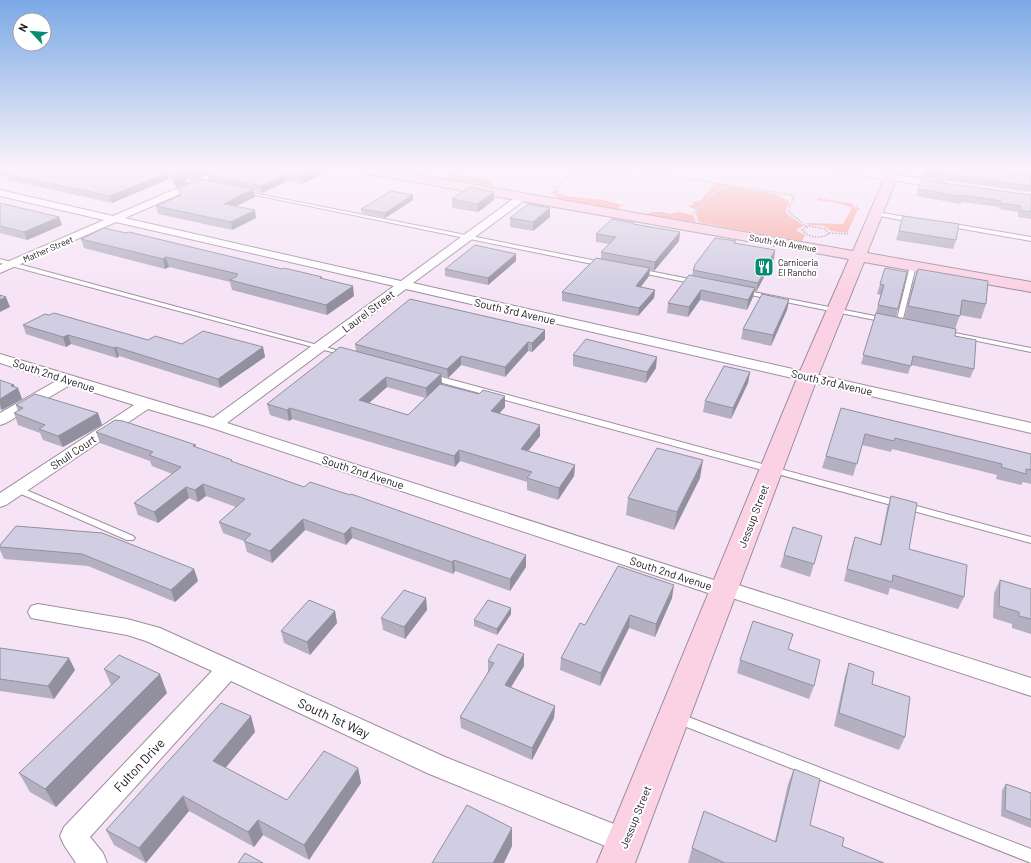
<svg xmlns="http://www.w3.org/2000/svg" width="1031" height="863" font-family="Barlow,sans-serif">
	<rect width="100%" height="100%" fill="#f6e4f6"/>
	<path fill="#faa79e" d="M458 170H467L461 173 460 176 490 180 495 186 448 179 447 177Z
		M716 183 729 186 710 195 696 210 688 206 694 204V201H700Z
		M733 187 775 194 789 201 786 210 787 214 804 226 797 229V231L805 235 802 241 702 223 698 221 696 214C705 201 717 189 733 187Z
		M557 189 559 190 557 193 565 196 603 200 626 206H619V209L557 198 555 194 551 193Z
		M818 198 854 204 853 206 858 209 847 233 831 231 824 226 809 225 806 223 843 224 852 208 838 203 817 200Z
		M652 212H662L670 214 678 212 693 215 696 222 646 214Z"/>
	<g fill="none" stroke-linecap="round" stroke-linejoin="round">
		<g stroke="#9d8d9d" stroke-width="2">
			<path id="lane" d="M157 174 202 183 204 184 202 185 159 176 157 175Z
				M243 191 602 262 605 264 602 266 245 193H243Z
				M876 212 912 218 915 220 912 222 874 215 873 214Z
				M948 223 1031 237V241L946 226V224Z
				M0 259 347 353 348 354 347 355H343L0 263Z
				M913 264 916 266 902 323 899 325 897 324 896 323 910 266Z
				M639 269 695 280 698 282 695 284 637 272 636 271Z
				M743 290 885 318 888 320 885 322 741 293 740 292Z
				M945 331 1031 348V352L943 334 942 333Z
				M428 375H434L1031 537V543L428 379 427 377Z
				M17 486 133 536 135 538 133 540H127L14 491 13 489 14 487Z
				M678 713 1031 849V863L674 722 672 718 674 714Z"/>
		</g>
		<g stroke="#9d8d9d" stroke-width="2">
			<path id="street" d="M219 170H232L230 172 125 218 401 281 517 196 521 195 526 198 525 200 413 283 1031 423V433L406 289 227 423 720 582 725 581 732 583 1031 678V696L729 597 724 598 717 596 209 427 148 409 6 505 0 507V493L134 405 70 385 6 423 0 425V413L56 381 0 363V354L213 418 394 286 116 222 0 273V265L104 220 0 196V190L113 216Z
				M839 170H863L943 182 948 185 943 188 844 173Z
				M38 604 127 619 160 628 445 757 634 832 638 841 634 850 625 854 427 773 231 681 90 837 103 853 107 863H76L64 845 60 836 64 827 212 671 146 641 127 635 31 618 28 612 31 606Z"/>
		</g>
		<g stroke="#9d8d9d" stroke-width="2">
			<path id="secondary" d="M363 170H391L853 251 888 170H900L867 253 1031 282V292L864 262 818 376 635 863H597L798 376 849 259 369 174 365 173Z"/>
		</g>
		<path stroke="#9f919f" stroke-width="1.5" stroke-dasharray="1.5 1.5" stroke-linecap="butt" d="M574 170 609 172 635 170
			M642 170 664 175 791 195 794 199 789 206V212L807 227
			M555 188 577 170
			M856 206 859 209
			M694 213 711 196 734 186
			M809 226 825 229 829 234C820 239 809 238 802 230Z
			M829 233 848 234"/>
		<use href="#lane" fill="#fff" fill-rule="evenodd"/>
		<use href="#street" fill="#fff" fill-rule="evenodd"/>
		<use href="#secondary" fill="#fbd2e4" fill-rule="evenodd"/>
	</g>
	<path fill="#b4b0c2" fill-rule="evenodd" d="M0 170H215L194 179 185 178 186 183 176 187 173 180 172 175 167 174 169 179 112 203 8 180 7 177 0 176Z
		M329 170 302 184 287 181 262 193 254 191 255 197 236 206 256 218 232 230 158 214 156 206 180 196 178 188 209 181 208 176Z
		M924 170H999L1030 175V170H1031V192L922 177Z
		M921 180 1031 195V219L1018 217V212L999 209V207L961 202V204L916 196Z
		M413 195V200L385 218 362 213 361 209Z
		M452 199 494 200 478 212 452 208Z
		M0 203 59 217 62 225 27 240 0 233Z
		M903 216 956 240 953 249 896 240Z
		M550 217 533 231 510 227V218Z
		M634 223V224L680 232 679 241 654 271 650 270 649 276 641 287 655 290 654 298 638 316 562 301V292L601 259V252L609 244 596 242V234Z
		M81 239 282 269 322 277V279L354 296 327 315 232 290 230 282 169 267 165 269 84 248Z
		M736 241 735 243 775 250 774 259 756 292 754 291 753 297 747 310 700 300 688 317 667 313 668 303 692 275 694 266Z
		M516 261 488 285 445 276V269Z
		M918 269 986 304 981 319 960 315 955 329V336L974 369 970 378 911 365 908 374 861 364 881 295 877 294 880 284 907 272 896 317 904 319 913 283Z
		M789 300 787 310 771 346 741 339 743 329Z
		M23 325 148 340 182 344 263 347 265 357 220 388 119 356 117 358 71 344 66 347 26 334Z
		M545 330V339L532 352 528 351 505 377 461 365 448 378 441 376 442 384 479 394 505 396V407L499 414 540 436 528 451 575 465 574 476 558 500 527 490V482L460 461 455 467 292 419 289 421 270 415 267 404 356 351 355 344ZM387 387 425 398 408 415 369 403Z
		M573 355 656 368 646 383 573 366Z
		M750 372 748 383 731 419 703 412 705 401Z
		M0 380 14 385 15 387 18 388 22 399 2 410 0 409Z
		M16 405 98 413 102 425 63 447 43 440 40 433 18 425 14 413 18 411Z
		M841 408 1031 454V484L1023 482 1021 485 996 479 997 475 892 449 891 452 862 445 853 476 822 468Z
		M96 432 196 448 232 460 233 462 304 487 526 555V567L510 591 455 571 453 574 352 538 346 545 305 530 272 563 247 552 244 541 223 533 219 522 236 507 206 496 198 502 189 498 158 523 138 515 134 503 172 474 152 466 150 461 100 443Z
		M700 478 674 530 626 515 628 498Z
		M891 496 909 549 964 597 958 609 890 588 888 595 844 581 851 550 855 537 880 545 887 508Z
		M16 526 194 569 198 581 175 602 88 566 4 559 0 550V545Z
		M822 536 810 577 780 567 784 555Z
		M1000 580 1031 589V634L1012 628V624L993 618 994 593Z
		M426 598 427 610 405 639 383 630 381 618Z
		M672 598 655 637 629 628 600 686 560 670 561 658 585 625Z
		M511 608V614L497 635 474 626V620Z
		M335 611 337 623 310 655 284 643 281 631Z
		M0 648 69 658 75 670 54 699 0 691Z
		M788 649 814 686 809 699 737 673 740 660Z
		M524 654V666L511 687 555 706 554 718 532 760 461 728 460 717 488 673V661Z
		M849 663 872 684 905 737 899 750 834 726 845 676Z
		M104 669 167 693 56 807 30 792 19 773 111 685Z
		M251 716 255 732 225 768 287 800 358 768 361 783 309 860 263 835 254 847 189 811 146 863 114 845 106 830Z
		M794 769 810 825 842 846 884 863H688L692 848 775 841 788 784Z
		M1006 784 1031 793V828L1001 816 1002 790Z"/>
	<path fill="#92909e" d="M199 170H215L194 179 192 173Z
		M316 170H329L302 184 301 177Z
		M167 173 169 179 112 203 110 196Z
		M286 174 287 181 262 193 261 186Z
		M184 175 186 183 176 187 174 179Z
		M253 189 255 197 226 211 224 204Z
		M494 192V200L478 212 477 204Z
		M413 195V200L385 218V213Z
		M550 208V217L533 231V222Z
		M255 210 256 218 232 230 231 222Z
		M59 217 62 225 27 240 24 232Z
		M680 232 679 241 654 271 655 262Z
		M775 250 774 259 756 292 758 283Z
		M516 254V261L488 285V278Z
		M166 257 169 267 165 269 163 259Z
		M650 268 649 276 635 294 636 286Z
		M353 286 354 296 327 315 326 305Z
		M755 288 753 297 747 310 748 300Z
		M655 290 654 298 638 316 639 308Z
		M701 290 700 300 688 317 689 307Z
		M6 297 10 307 0 312V300Z
		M789 300 787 310 771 346 773 335Z
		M545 330V339L532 352V343Z
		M68 335 71 344 66 347 63 337Z
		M528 342V351L505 377V367Z
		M116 347 119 356 117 358 114 348Z
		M263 347 265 357 220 388 218 379Z
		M461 356V365L448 378 447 369Z
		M657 357 656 368 646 383 647 372Z
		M750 372 748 383 731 419 733 408Z
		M441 374 442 384 427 399 426 388Z
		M386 377 387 387 360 411 359 400Z
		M14 385 16 390 18 388 22 399 2 410 0 404V399L11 386Z
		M505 396V407L491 422V411Z
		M290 408 292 419 289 421 287 410Z
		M98 413 102 425 63 447 58 436Z
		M540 425V436L521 460V449Z
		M459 450 460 461 455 467 454 456Z
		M703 460 700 478 674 530 677 512Z
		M575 465 574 476 558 500 559 488Z
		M203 484 206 496 198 502 195 490Z
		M186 487 189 498 158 523 154 512Z
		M303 519 305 530 272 563 270 551Z
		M351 527 352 538 346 545 344 534Z
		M526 555V567L510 591V579Z
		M454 560 455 571 453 574 452 562Z
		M194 569 198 581 175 602 171 590Z
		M674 585 672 598 655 637 656 624Z
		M426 598 427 610 405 639 404 627Z
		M511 608V614L497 635V629Z
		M335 611 337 623 310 655 307 642Z
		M630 615 629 628 600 686 601 673Z
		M524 654V666L505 697V685Z
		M69 658 75 670 54 699 48 686Z
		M160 674 167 693 56 807 45 789Z
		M555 706 554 718 532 760V748Z
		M251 716 255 732 218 777 213 761Z
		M358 768 361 783 309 860 304 845Z
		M183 796 189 811 146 863 139 848Z
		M258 820 263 835 254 847 248 832Z
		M512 828V846L504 863H493Z"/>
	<path fill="#d1cde2" stroke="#92909e" d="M2 170H153L167 173 110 196 5 174 11 172Z
		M178 170H199L192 173Z
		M222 170H316L301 177 286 174 261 186 208 176Z
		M924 170H999L1031 175V186L924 171Z
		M171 172 184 175 174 179Z
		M200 179 253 189 224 204 255 210 231 222 156 206 181 195 178 188Z
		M921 180 1031 195V212L1020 210V206L1001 203V201L963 195V197L918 189Z
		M470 187 494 192 477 204 452 199Z
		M391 191 413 195 385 213 361 209Z
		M0 203 59 217 24 232 0 226Z
		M528 204 550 208 533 222 510 218Z
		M903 216 959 224 956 240 899 231Z
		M612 219 634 223 633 224 680 232 655 262 601 252 616 237 596 234Z
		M104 228 126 233 129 232 282 269 284 268 322 277 320 278 353 286 326 305 230 280 237 276H236L238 274 166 257 163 259 81 239Z
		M715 238 736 241 734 243 775 250 758 283 693 270 695 267 694 266Z
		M475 245 516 254 488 278 445 269Z
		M596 258 650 268 636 286 655 290 639 308 562 292Z
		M885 268 907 272 898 309 878 305 884 285 880 284Z
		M918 269 988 281 986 304 962 300 960 316 908 306Z
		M689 275 755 288 748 300 701 290 689 307 668 303Z
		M762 294 789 300 773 335 743 329Z
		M0 295 6 297 0 300Z
		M410 299 545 330 532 343 528 342 505 367 461 356 447 369 355 344Z
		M54 313 148 340 155 336 182 344 203 331 263 347 218 379 116 347 114 348 68 335 63 337 23 325 45 314 49 315Z
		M876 313 956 329 955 336 976 340 974 369 913 356 911 366 863 355Z
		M586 339 657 357 647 372 573 355Z
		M340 347 441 374 426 388 386 377 359 400 408 415 440 384 479 394 483 390 505 396 491 411 540 425 521 449 575 465 559 488 527 478 532 472 459 450 454 456 290 408 287 410 267 404Z
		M724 366 750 372 733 408 705 401Z
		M0 380 14 385 11 386 18 388 0 399Z
		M35 394 98 413 58 436 39 429 45 425 14 413 23 408 16 405Z
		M841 408 1031 454V470L1026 469V474L1001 467 1002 464 895 438 894 441 865 434 857 464 826 456Z
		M115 420 123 421 196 445 193 446 232 460 231 461 304 487 310 482 350 495 351 494 526 555 510 579 454 560 452 562 351 527 344 534 303 519 270 551 244 541 251 534 219 522 245 499 203 484 195 490 186 487 154 512 134 503 181 467 149 455 153 452 96 432Z
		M657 448 703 460 677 512 628 498Z
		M891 496 917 503 909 549 967 565 964 597 893 575 892 582 847 569 855 537 881 545Z
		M16 526 102 533 194 569 171 590 82 554 0 547V545Z
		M793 527 822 536 814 564 784 555Z
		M618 566 674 585 656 624 630 615 601 673 561 658 580 623 585 625Z
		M1000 580 1031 589V619L1019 616V612L999 606Z
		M404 590 426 598 404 627 381 618Z
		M309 600 335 611 307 642 281 631Z
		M488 600 511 608 497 629 474 620Z
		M753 621 793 634 788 649 820 660 814 686 740 660Z
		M498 644 524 654 505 685 555 706 532 748 460 717 494 663 488 661Z
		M0 648 69 658 48 686 0 679Z
		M119 655 160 674 45 789 19 773 120 677 104 669Z
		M849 663 874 672 872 684 910 697 905 737 839 713Z
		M221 703 251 716 213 761 287 800 324 751 358 768 304 845 258 820 248 832 183 796 139 848 106 830Z
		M794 769 820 779 810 825 844 838 842 846 884 863H725L692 848 704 811 776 842Z
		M1006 784 1031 793V820L1005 810Z
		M467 805 512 828 493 863H432Z
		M245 853 263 863H238Z"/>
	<linearGradient id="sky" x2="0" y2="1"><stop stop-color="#7aa9e6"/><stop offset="0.58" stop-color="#fbf3fb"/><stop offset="1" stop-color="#fbf3fb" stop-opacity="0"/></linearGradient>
	<rect width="1031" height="291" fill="url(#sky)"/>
	<defs>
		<g id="restaurant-square" transform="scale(1)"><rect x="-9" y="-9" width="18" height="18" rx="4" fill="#068c72" stroke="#fff"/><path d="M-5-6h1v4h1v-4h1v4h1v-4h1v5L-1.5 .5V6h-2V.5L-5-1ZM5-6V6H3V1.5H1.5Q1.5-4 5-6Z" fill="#fff"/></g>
	</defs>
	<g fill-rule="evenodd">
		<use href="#restaurant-square" x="764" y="267"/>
	</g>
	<g text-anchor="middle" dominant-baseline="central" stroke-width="4" stroke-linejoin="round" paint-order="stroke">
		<g font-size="9" fill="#1b151b" stroke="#fff">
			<text transform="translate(783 243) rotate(10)">South 4th Avenue</text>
			<text transform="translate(48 249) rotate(-23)">Mather Street</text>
		</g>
		<g font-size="9" fill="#1b151b" stroke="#fff" text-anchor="start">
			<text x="778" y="262">Carniceria<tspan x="778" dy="10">El Rancho</tspan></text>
		</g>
		<g font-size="11" fill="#1b151b" stroke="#fff">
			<text transform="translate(368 311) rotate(-37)">Laurel Street</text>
			<text transform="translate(515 311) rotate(13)">South 3rd Avenue</text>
			<text transform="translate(54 375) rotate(18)">South 2nd Avenue</text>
			<text transform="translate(832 382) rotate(13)">South 3rd Avenue</text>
			<text transform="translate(73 452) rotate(-34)">Shull Court</text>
			<text transform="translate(363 472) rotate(18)">South 2nd Avenue</text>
			<text transform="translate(753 516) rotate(-69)">Jessup Street</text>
			<text transform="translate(671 573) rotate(18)">South 2nd Avenue</text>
			<text transform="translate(635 817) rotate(-68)">Jessup Street</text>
		</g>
		<g font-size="13" fill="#1b151b" stroke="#fff">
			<text transform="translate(334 718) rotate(25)">South 1st Way</text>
			<text transform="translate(139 765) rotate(-47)">Fulton Drive</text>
		</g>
	</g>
	<g transform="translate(32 32) rotate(296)"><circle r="19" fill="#ffffff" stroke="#a4a1a4"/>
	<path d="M0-3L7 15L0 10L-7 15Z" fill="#068c72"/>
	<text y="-6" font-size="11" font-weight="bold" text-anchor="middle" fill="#1b151b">N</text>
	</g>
</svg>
